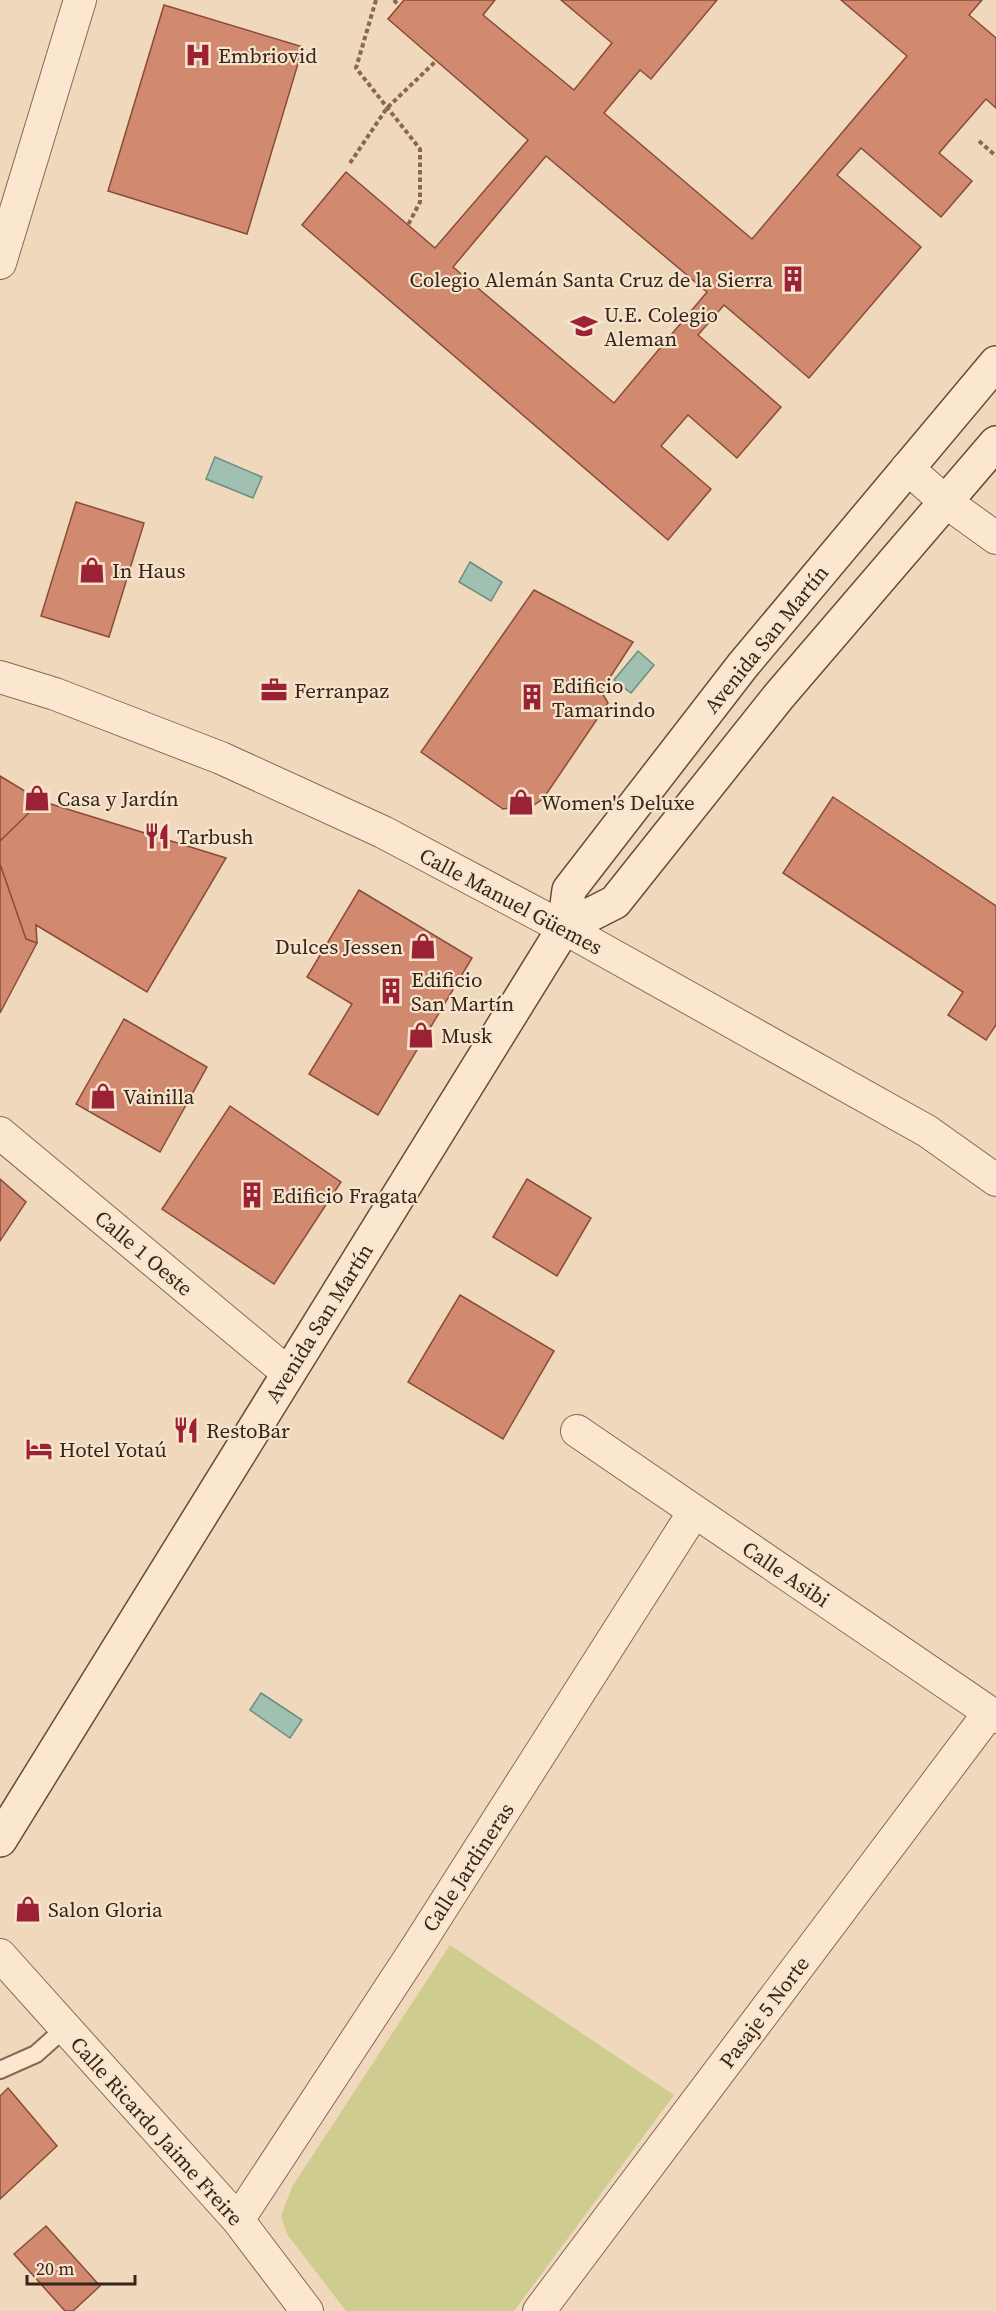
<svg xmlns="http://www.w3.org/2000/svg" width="996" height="2311" font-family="'Source Serif 4',serif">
	<rect width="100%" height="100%" fill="#f0d8bc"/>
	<path fill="#cecc8f" d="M450 1945 674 2095 514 2311H346L287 2234 281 2216 292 2187Z"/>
	<path fill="#a0c1b2" stroke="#678f7f" stroke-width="1.5" d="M215 457 262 477 253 498 206 479Z
		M470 562 502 582 491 601 459 582Z
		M638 651 654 665 631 693 614 680Z
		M261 1693 302 1720 290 1738 250 1710Z"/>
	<path fill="#d1896f" stroke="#894c39" stroke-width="1.5" fill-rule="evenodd" d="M404 0H495L483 15 574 90 612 43 561 0H717L651 79 640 70 604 113 752 239 907 56 841 0H982L969 15 996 38V108L986 99 939 153 972 181 941 217 861 148 837 175 921 247 809 378 724 305 698 335 781 407 737 458 688 415 661 446 711 489 668 540 302 225 346 172 435 248 528 140 388 19ZM546 156 707 292 614 403 453 267Z
		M164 5 303 47 247 234 108 191Z
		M76 502 144 523 109 637 41 616Z
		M534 590 633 642 601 691 608 703 543 799 534 805 503 809 421 752Z
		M0 776 41 801 0 841Z
		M833 797 996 906V1025L986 1040 948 1015 963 992 783 873Z
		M41 801 226 858 147 992 36 925 37 943 26 939 0 864V841Z
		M0 864 26 939 37 943 0 1013Z
		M359 890 472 958 378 1115 309 1074 352 1004 307 977Z
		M124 1019 207 1067 160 1152 76 1104Z
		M230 1106 341 1182 274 1284 162 1209Z
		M0 1179 26 1202 0 1241Z
		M527 1179 591 1218 557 1276 493 1237Z
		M460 1295 554 1351 503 1439 408 1382Z
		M8 2088 57 2146 0 2199V2096Z
		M46 2226 100 2286 73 2311H65L14 2254Z"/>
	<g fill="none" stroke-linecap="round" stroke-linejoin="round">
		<g stroke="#886854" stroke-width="20">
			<path id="lane" d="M0 2070 36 2054 65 2028"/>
		</g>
		<g stroke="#886854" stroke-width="34">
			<path id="street" d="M0 263 80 0
				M907 468 946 502 996 538
				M0 677 55 694 221 758 383 832 564 928 927 1131 996 1180
				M0 1133 288 1373
				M577 1431 996 1717
				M0 1955 238 2220 307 2311
				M238 2220 417 1947 694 1512
				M539 2311 989 1713"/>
		</g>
		<g stroke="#6a4938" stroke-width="36">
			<path id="secondary" d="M564 928 615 902 779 696 996 443
				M0 1840 564 928 569 890 743 665 996 363"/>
		</g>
		<path stroke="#886854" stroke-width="4" stroke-dasharray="4.5 3" stroke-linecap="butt" d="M376 0 356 68 420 149V202L408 225
			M394 0 399 6
			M979 141 996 156
			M350 163 387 108 436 61"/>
		<use href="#lane" stroke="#fbe7cf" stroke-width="16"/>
		<use href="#street" stroke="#fbe7cf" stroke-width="32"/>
		<use href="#secondary" stroke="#fbe7cf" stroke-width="33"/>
	</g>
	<defs>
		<g id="hospital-bare" transform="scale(2.07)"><path d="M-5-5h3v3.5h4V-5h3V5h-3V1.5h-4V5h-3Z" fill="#9b2135" stroke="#f7e4cc" stroke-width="2.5" paint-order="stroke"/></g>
		<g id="building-bare" transform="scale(2.07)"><path d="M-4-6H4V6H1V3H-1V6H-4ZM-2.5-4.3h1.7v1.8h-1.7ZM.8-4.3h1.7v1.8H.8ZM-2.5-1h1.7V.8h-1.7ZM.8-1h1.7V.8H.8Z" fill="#9b2135" stroke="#f7e4cc" stroke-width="2.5" paint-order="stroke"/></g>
		<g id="school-bare" transform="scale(2.07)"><path d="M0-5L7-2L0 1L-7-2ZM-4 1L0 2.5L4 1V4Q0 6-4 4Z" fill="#9b2135" stroke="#f7e4cc" stroke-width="2.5" paint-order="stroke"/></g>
		<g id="shop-bare" transform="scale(2.07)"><path d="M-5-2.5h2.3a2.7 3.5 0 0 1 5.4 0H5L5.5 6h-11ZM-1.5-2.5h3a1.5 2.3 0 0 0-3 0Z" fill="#9b2135" stroke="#f7e4cc" stroke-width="2.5" paint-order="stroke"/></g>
		<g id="office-bare" transform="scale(2.07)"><path d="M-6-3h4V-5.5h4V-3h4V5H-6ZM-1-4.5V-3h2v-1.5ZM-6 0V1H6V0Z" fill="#9b2135" stroke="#f7e4cc" stroke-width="2.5" paint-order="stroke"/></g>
		<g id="restaurant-bare" transform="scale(2.07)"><path d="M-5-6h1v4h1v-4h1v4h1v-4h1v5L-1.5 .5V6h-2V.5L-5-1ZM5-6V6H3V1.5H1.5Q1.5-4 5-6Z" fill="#9b2135" stroke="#f7e4cc" stroke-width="2.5" paint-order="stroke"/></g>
		<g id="hotel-bare" transform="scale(2.07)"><path d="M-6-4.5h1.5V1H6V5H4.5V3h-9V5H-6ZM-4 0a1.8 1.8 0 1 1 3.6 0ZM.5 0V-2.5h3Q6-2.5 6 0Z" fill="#9b2135" stroke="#f7e4cc" stroke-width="2.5" paint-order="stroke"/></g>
	</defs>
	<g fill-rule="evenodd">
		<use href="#hospital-bare" x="198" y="55"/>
		<use href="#building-bare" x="793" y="279"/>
		<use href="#school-bare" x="584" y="326"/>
		<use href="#shop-bare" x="92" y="570"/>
		<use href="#office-bare" x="274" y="690"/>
		<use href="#building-bare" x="532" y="697"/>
		<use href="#shop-bare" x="37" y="798"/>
		<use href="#shop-bare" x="521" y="802"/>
		<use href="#restaurant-bare" x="157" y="836"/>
		<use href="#shop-bare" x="423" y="946"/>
		<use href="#building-bare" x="391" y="991"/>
		<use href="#shop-bare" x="421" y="1035"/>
		<use href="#shop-bare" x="103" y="1096"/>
		<use href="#building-bare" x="252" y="1195"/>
		<use href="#restaurant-bare" x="186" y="1430"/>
		<use href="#hotel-bare" x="39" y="1449"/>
		<use href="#shop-bare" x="28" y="1909"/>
	</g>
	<g text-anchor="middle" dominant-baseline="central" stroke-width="4.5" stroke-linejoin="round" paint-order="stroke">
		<g font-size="21" fill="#37241a" stroke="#f7e4cc" text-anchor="start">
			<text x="218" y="55">Embriovid</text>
			<text x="773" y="279" text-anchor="end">Colegio Alemán Santa Cruz de la Sierra</text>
			<text x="604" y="314">U.E. Colegio<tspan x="604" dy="24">Aleman</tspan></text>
			<text x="112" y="570">In Haus</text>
			<text x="552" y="685">Edificio<tspan x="552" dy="24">Tamarindo</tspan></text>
			<text x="294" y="690">Ferranpaz</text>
			<text x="57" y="798">Casa y Jardín</text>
			<text x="541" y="802">Women's Deluxe</text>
			<text x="177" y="836">Tarbush</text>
			<text x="403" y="946" text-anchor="end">Dulces Jessen</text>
			<text x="411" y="979">Edificio<tspan x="411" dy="24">San Martín</tspan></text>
			<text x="441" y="1035">Musk</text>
			<text x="123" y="1096">Vainilla</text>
			<text x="272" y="1195">Edificio Fragata</text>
			<text x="206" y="1430">RestoBar</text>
			<text x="59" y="1449">Hotel Yotaú</text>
			<text x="48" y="1909">Salon Gloria</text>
		</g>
		<g font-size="21" fill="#37241a" stroke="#f7e4cc">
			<text transform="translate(766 639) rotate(-51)">Avenida San Martín</text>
			<text transform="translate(511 901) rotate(28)">Calle Manuel Güemes</text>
			<text transform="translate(144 1253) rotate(40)">Calle 1 Oeste</text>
			<text transform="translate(319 1323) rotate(-58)">Avenida San Martín</text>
			<text transform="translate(786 1574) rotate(34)">Calle Asibi</text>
			<text transform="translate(468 1867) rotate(-57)">Calle Jardineras</text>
			<text transform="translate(764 2012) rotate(-53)">Pasaje 5 Norte</text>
			<text transform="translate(157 2131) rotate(48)">Calle Ricardo Jaime Freire</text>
		</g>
	</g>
	<path d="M27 2275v9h108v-9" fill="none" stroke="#37241a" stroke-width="3"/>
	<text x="36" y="2275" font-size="18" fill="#37241a" stroke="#f7e4cc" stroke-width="4.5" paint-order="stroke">20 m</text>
</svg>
